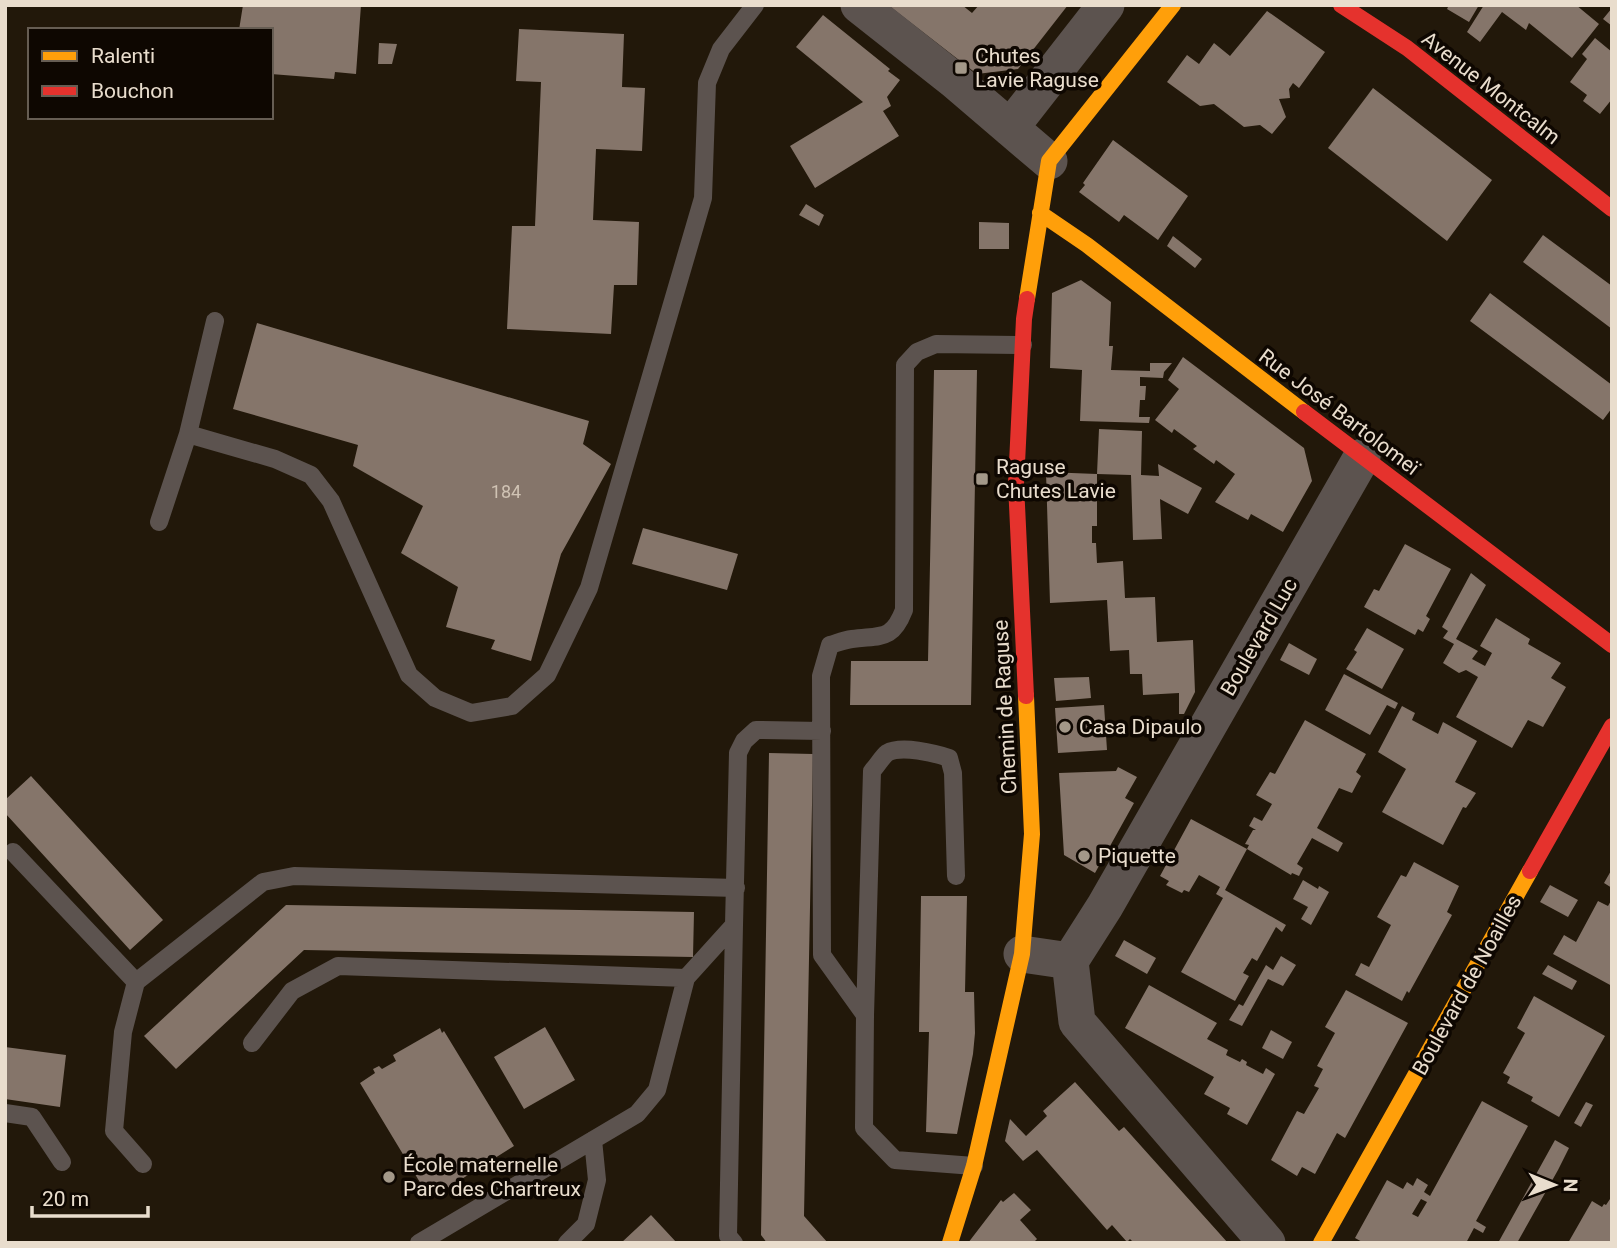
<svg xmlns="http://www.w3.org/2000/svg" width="1617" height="1248" font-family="Roboto,sans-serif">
	<rect width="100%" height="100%" fill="#22180a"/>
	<path fill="#85756a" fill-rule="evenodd" d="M243 5H361L356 74 335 72 334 79 271 74V30H239Z
		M888 5H962L972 13 979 5H1068L1018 69 977 74Z
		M1449 5H1479L1469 22 1447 9Z
		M1484 5H1576L1599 24 1572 58 1529 23 1526 30 1502 12 1480 42 1467 32Z
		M1612 8V26L1603 19Z
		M1267 11 1325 52 1299 88 1293 83 1289 89 1290 98 1279 99 1286 117 1272 134 1260 125 1244 127 1214 104 1200 106 1167 82 1187 55 1199 64 1214 43 1230 56Z
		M823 15 890 69 888 71 900 80 887 97 891 106 883 111 899 136 815 188 790 146 863 102 796 47Z
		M519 29 624 34 622 87 645 88 642 151 596 149 593 220 639 222 637 285H614L611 334 507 329 512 226H535L541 82 516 81Z
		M1595 38 1612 52V99L1600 114 1583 101 1587 95 1570 82 1587 59 1582 54Z
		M379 43 397 44 392 64H378Z
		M1373 88 1492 180 1447 241 1328 148Z
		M1113 140 1188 196 1158 240 1124 215 1119 222 1079 192 1085 185 1083 183Z
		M806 204 824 215 819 226 799 215Z
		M979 222 1009 223V249H979Z
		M1543 235 1612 286V329L1523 262Z
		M1173 236 1202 259 1195 268 1167 246Z
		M1081 280 1111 302 1109 346H1113L1111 370 1150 371V363H1172L1164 372 1163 378 1140 377V386H1146L1145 400H1140L1139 417H1150L1149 423 1080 421 1082 370 1050 368 1052 293Z
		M1490 293 1612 385V408L1603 420 1470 321Z
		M257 323 589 421 583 444 611 464 561 554 531 661 491 649 495 640 446 627 458 587 401 553 423 506 353 466 358 445 233 409Z
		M1183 357 1304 448 1312 481 1283 532 1251 514 1248 520 1215 502 1235 474 1216 460 1214 464 1193 449 1197 446 1174 429 1172 433 1155 420 1179 389 1168 380Z
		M934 370H977L971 705H850L851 661H928Z
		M1099 429 1142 431 1141 475 1159 476 1158 464 1202 488 1188 514 1160 499 1162 539 1133 540 1131 475 1097 474Z
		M1046 472 1097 474V526H1092V543H1096L1097 563 1123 561 1125 598 1155 597 1157 642 1193 640 1195 692 1184 714H1179V693L1143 695 1142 674H1130L1129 650 1110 651 1107 600 1050 603Z
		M643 528 738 554 727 590 632 564Z
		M1405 544 1451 569 1426 616 1430 619 1423 632 1418 629 1415 635 1364 607 1374 589 1379 591Z
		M1471 573 1486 585 1456 639 1478 651 1472 659 1485 666 1492 653 1480 646 1496 618 1530 639 1528 644 1561 663 1551 678 1566 687 1543 727 1528 720 1512 748 1456 717 1478 677 1466 670 1459 673 1443 663 1454 644 1443 638 1448 631 1442 627Z
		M1367 628 1404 649 1382 689 1346 669 1357 652 1354 650Z
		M1289 643 1317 659 1309 675 1280 660Z
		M1344 674 1398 703 1395 709 1387 705 1370 735 1325 710Z
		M1089 677 1091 698 1056 701 1054 678Z
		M1104 705 1107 750 1058 753 1055 708Z
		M1402 706 1415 713 1412 720 1438 734 1443 722 1477 741 1455 782 1476 793 1466 808 1463 807 1443 845 1382 812 1406 769 1378 752Z
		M1305 720 1366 754 1356 772 1361 776 1352 793 1339 788 1317 828 1343 843 1338 852 1312 838 1297 864 1303 868 1299 876 1292 873 1291 875 1247 849 1249 845 1245 844 1253 830H1256L1249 826 1254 817 1262 821 1272 804 1256 795 1270 772 1275 774Z
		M769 753 813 754 804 1216 828 1243H767L761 1235Z
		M1118 767 1137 777 1125 798 1134 803 1095 873 1064 855 1059 773 1116 771Z
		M31 776 163 920 130 950 5 813V800Z
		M1191 819 1247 849 1225 890 1286 925 1282 932 1276 927 1257 961 1252 958 1243 973 1249 976 1235 1001 1181 972 1223 898 1216 894 1220 887 1199 875 1189 892 1184 890 1182 893 1166 885 1169 881 1160 876Z
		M1414 862 1459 886 1447 912 1452 915 1409 993 1407 991 1402 1001 1355 975 1361 963 1369 967 1391 925 1377 917 1401 875 1406 877Z
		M1612 869V888L1604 883Z
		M1303 880 1318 889 1319 886 1329 892 1311 925 1301 919 1308 907 1293 899Z
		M1550 885 1578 900 1568 917 1540 902Z
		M921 896H967L965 992H974L975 1033 973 1054 957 1134 926 1132 929 1032H919Z
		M1612 899V986L1553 954 1564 935 1576 942 1598 901 1608 906Z
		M286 905 694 912 693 957 304 950 176 1069 144 1036Z
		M1124 940 1156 958 1147 974 1115 956Z
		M1281 956 1296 965 1283 986 1268 979 1242 1026 1229 1020 1239 1004 1243 1006 1266 965 1273 970Z
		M1548 965 1577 981 1572 990 1542 974Z
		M1149 985 1217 1023 1207 1039 1228 1050 1226 1055 1240 1062 1242 1059 1247 1062 1246 1065 1263 1074 1266 1068 1275 1074 1247 1125 1227 1114 1230 1108 1204 1094 1214 1077 1125 1028Z
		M1346 990 1408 1023 1345 1138 1337 1133 1315 1174 1302 1167 1297 1176 1271 1160 1297 1111 1304 1114 1319 1088 1314 1086 1323 1069 1317 1066 1335 1033 1325 1027Z
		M1534 996 1605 1036 1559 1117 1531 1101 1533 1097 1507 1083 1510 1077 1503 1073 1525 1033 1517 1028Z
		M545 1027 575 1080 524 1109 494 1057Z
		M440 1028 442 1033 444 1031 514 1146 430 1199 360 1083 375 1073 373 1069 379 1066 382 1069 396 1061 393 1055Z
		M1271 1030 1292 1042 1283 1059 1262 1048Z
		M5 1047 66 1055 60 1107 5 1099Z
		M1075 1082 1119 1131 1124 1127 1228 1243H1134L1130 1239 1127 1242 1112 1225 1107 1230 1037 1150 1023 1161 1005 1141 1010 1119 1026 1136 1047 1116 1043 1111Z
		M1482 1101 1528 1126 1476 1221 1486 1227 1483 1233 1474 1228 1466 1243H1364L1355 1238 1387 1180 1403 1189 1407 1182 1413 1186 1417 1178 1428 1185 1424 1192 1430 1196ZM1421 1199 1427 1202 1418 1217 1412 1214Z
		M1586 1102 1593 1105 1581 1127 1574 1123Z
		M1555 1140 1569 1148 1558 1170 1517 1243H1498Z
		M1014 1193 1031 1210 1020 1220 1037 1239 1033 1243H968L1001 1200 1003 1202Z
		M1612 1196V1243H1568L1592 1201 1602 1207 1604 1204 1606 1205Z
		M651 1215 677 1243H621Z"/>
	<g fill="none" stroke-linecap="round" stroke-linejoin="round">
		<path stroke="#5c534f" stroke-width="18" d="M188 434 275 459 311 475 331 501 409 675 435 698 471 713 512 706 547 675 589 588 703 198 707 83 721 49 755 5
			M159 522 188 434 215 321
			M13 852 136 982
			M865 1015 872 771C877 766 882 757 887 753 901 745 935 753 949 758L953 773 956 876
			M252 1043 292 991 338 966 686 978
			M5 1113 32 1117 62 1162
			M143 1164 114 1131 123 1032 136 982 263 882 294 876 736 888
			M974 1166 895 1160 864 1128 865 1015 822 955 821 676 830 645C837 643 844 640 852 639 881 635 892 641 904 610L905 365 917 352 936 344 1023 345
			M419 1243 637 1114 657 1090 686 978 734 925 738 753 744 741 756 730 822 731
			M567 1243 586 1224 597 1180 593 1140
			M734 1243 728 1236 734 925"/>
		<path stroke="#5c534f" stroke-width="37" d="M859 5 954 80 1049 161
			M1010 128 1106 5
			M1022 954 1070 961 1077 1022 1267 1243
			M1070 961 1105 906 1362 457"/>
		<path stroke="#ff9f0a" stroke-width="16" d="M1040 213 1087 245 1304 412
			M1027 299 1049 161 1173 5
			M950 1243 974 1166 1022 954 1032 834 1026 696
			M1321 1243 1530 871"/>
		<path stroke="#e5322d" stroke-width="16" d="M1341 5 1407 48 1612 209
			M1304 412 1612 645
			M1026 696 1016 484 1024 319 1027 299
			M1530 871 1612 726"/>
	</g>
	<g fill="#a39889" stroke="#0e0701" stroke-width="2.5">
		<rect x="954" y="61" width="14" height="14" rx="3.5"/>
		<rect x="975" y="472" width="14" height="14" rx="3.5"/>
		<circle cx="1065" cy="727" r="7"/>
		<circle cx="1084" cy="856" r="7"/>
		<circle cx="389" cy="1177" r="7"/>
	</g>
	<g text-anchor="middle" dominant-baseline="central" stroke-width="7" stroke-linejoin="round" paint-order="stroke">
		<g font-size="18" fill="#d0c3b4">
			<text x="506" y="491">184</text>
		</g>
		<g font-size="21" fill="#e9ddcd" stroke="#0e0701" text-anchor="start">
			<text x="975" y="56">Chutes<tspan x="975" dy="24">Lavie Raguse</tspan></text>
			<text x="996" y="467">Raguse<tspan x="996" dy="24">Chutes Lavie</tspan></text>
			<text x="1079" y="727">Casa Dipaulo</text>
			<text x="1098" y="856">Piquette</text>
			<text x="403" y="1165">École maternelle<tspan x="403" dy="24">Parc des Chartreux</tspan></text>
		</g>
		<g font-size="21" fill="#e9ddcd" stroke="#0e0701">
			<text transform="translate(1491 88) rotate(38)">Avenue Montcalm</text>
			<text transform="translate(1339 412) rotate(37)">Rue José Bartolomeï</text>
			<text transform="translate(1259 637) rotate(-60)">Boulevard Luc</text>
			<text transform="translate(1005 707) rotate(-93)">Chemin de Raguse</text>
			<text transform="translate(1467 985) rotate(-61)">Boulevard de Noailles</text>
		</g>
	</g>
	<rect width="1617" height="1248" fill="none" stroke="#e9ddcd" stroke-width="14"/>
	<rect x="28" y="28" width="245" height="91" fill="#0e0701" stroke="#665d53" stroke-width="2"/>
	<rect x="42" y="51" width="35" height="10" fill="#ff9f0a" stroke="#665d53" stroke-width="2"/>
	<text x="91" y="63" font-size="21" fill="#e9ddcd">Ralenti</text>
	<rect x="42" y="86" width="35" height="10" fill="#e5322d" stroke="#665d53" stroke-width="2"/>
	<text x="91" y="98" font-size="21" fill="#e9ddcd">Bouchon</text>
	<g transform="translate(1554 1185) rotate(91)" stroke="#0e0701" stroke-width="5" paint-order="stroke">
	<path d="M0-5L12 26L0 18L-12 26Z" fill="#e9ddcd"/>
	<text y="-10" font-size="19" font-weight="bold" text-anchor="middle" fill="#e9ddcd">N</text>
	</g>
	<path d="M32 1206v10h116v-10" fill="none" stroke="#e9ddcd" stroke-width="3.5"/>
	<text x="42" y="1206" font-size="21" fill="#e9ddcd" stroke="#0e0701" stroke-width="5" paint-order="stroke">20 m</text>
</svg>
